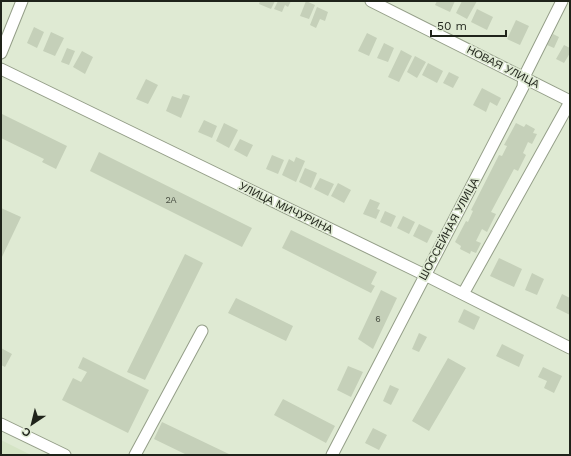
<svg xmlns="http://www.w3.org/2000/svg" width="571" height="456" font-family="'Work Sans',sans-serif">
	<rect width="100%" height="100%" fill="#dfead3"/>
	<path fill="#d5e4c5" d="M1 440 31 455H1Z"/>
	<path fill="#c5d0b9" d="M260 1H275L271 9 259 4Z
		M278 1H291L288 7 285 5 282 12 274 9Z
		M306 1 315 5 309 19 300 16Z
		M437 1H455L450 12 435 5Z
		M462 1H477L467 19 456 13Z
		M317 7 328 12 325 21 320 19 316 28 310 25Z
		M477 9 493 17 487 30 471 22Z
		M516 20 529 26 520 45 507 39Z
		M34 27 44 32 37 48 27 43Z
		M51 32 64 38 55 56 43 51Z
		M367 33 377 38 369 56 358 51Z
		M553 34 559 37 554 48 547 45Z
		M384 43 394 48 388 62 377 58Z
		M564 45 570 48V53L564 63 556 59Z
		M67 48 75 51 69 65 61 62Z
		M401 50 412 56 399 82 388 77Z
		M82 51 93 57 85 74 73 67Z
		M415 56 426 62 417 78 407 72Z
		M428 63 443 71 437 83 422 75Z
		M449 72 459 77 453 88 443 83Z
		M146 79 158 85 148 104 136 99Z
		M482 88 501 98 497 106 490 102 486 112 473 105Z
		M183 94 190 96 181 118 166 111 172 96 181 99Z
		M2 114 67 146 56 169 42 162 44 159 1 138Z
		M204 120 217 126 212 138 198 132Z
		M224 123 238 130 229 148 216 141Z
		M516 123 524 127 526 124 535 129 533 133 537 134 532 144 528 142 523 153 526 155 518 171 514 169 491 212 496 214 487 232 482 229 476 241 481 243 476 253 471 251 470 254 460 249 461 246 455 242 466 221 468 222 473 211 471 210 499 155 502 156 507 146 504 145Z
		M240 139 253 145 247 157 234 150Z
		M99 152 252 228 242 247 90 171Z
		M272 155 284 160 278 174 266 169Z
		M296 157 305 161 296 182 282 175 289 159 294 162Z
		M305 168 317 173 311 188 299 182Z
		M320 178 334 184 328 196 314 189Z
		M338 183 351 190 344 203 331 196Z
		M370 199 380 203 377 209 380 210 376 219 363 214Z
		M1 208 21 217 1 259Z
		M385 211 396 216 391 227 380 222Z
		M403 216 415 222 409 234 397 228Z
		M419 224 433 231 427 243 413 236Z
		M291 230 377 272 371 284 375 286 371 293 282 248Z
		M185 254 203 263 145 380 127 372Z
		M499 258 522 269 514 287 490 276Z
		M532 273 544 279 537 295 525 290Z
		M381 290 397 298 373 349 358 339Z
		M562 294 570 298V315L556 308Z
		M236 298 293 326 286 341 228 313Z
		M464 309 480 317 474 330 458 322Z
		M419 333 427 337 419 352 412 349Z
		M502 344 524 355 519 367 496 356Z
		M1 348 12 354 5 367 1 365Z
		M83 357 149 390 128 433 62 400 73 378 81 382 87 372 78 368Z
		M448 358 466 368 429 431 412 421Z
		M348 366 363 372 351 397 337 390Z
		M543 367 562 376 554 393 544 388 547 381 538 377Z
		M390 385 399 389 391 405 383 401Z
		M283 399 335 426 326 443 274 415Z
		M162 422 231 455H187L154 439Z
		M373 428 387 435 379 450 365 443Z"/>
	<g fill="none" stroke-linecap="round" stroke-linejoin="round">
		<g stroke="#949e88" stroke-width="13">
			<path id="minor" d="M371 1 570 101
				M1 53 22 1
				M1 69 425 275 570 348
				M463 294 570 102
				M1 424 65 455
				M135 455 202 331
				M332 455 523 87 524 77 562 1"/>
		</g>
		<use href="#minor" stroke="#fff" stroke-width="11"/>
	</g>
	<g text-anchor="middle" dominant-baseline="central" stroke-width="3.5" stroke-linejoin="round" paint-order="stroke">
		<g font-size="9" fill="#484e42">
			<text x="171" y="200">2А</text>
			<text x="378" y="319">6</text>
		</g>
		<g font-size="11" fill="#1f231a" stroke="#dfead3">
			<text transform="translate(503 67) rotate(27)">НОВАЯ УЛИЦА</text>
			<text transform="translate(286 208) rotate(26)">УЛИЦА МИЧУРИНА</text>
			<text transform="translate(449 229) rotate(-62)">ШОССЕЙНАЯ УЛИЦА</text>
		</g>
	</g>
	<rect width="571" height="456" fill="none" stroke="#1f231a" stroke-width="4"/>
	<g transform="translate(32 424) rotate(215)" stroke="#dfead3" stroke-width="3" paint-order="stroke">
	<path d="M0-3L7 15L0 10L-7 15Z" fill="#1f231a"/>
	<text y="-6" font-size="11" font-weight="bold" text-anchor="middle" fill="#1f231a">С</text>
	</g>
	<path d="M431 30v6h75v-6" fill="none" stroke="#1f231a" stroke-width="2"/>
	<text x="437" y="30" font-size="12" fill="#1f231a" stroke="#dfead3" stroke-width="3" paint-order="stroke">50 m</text>
</svg>
